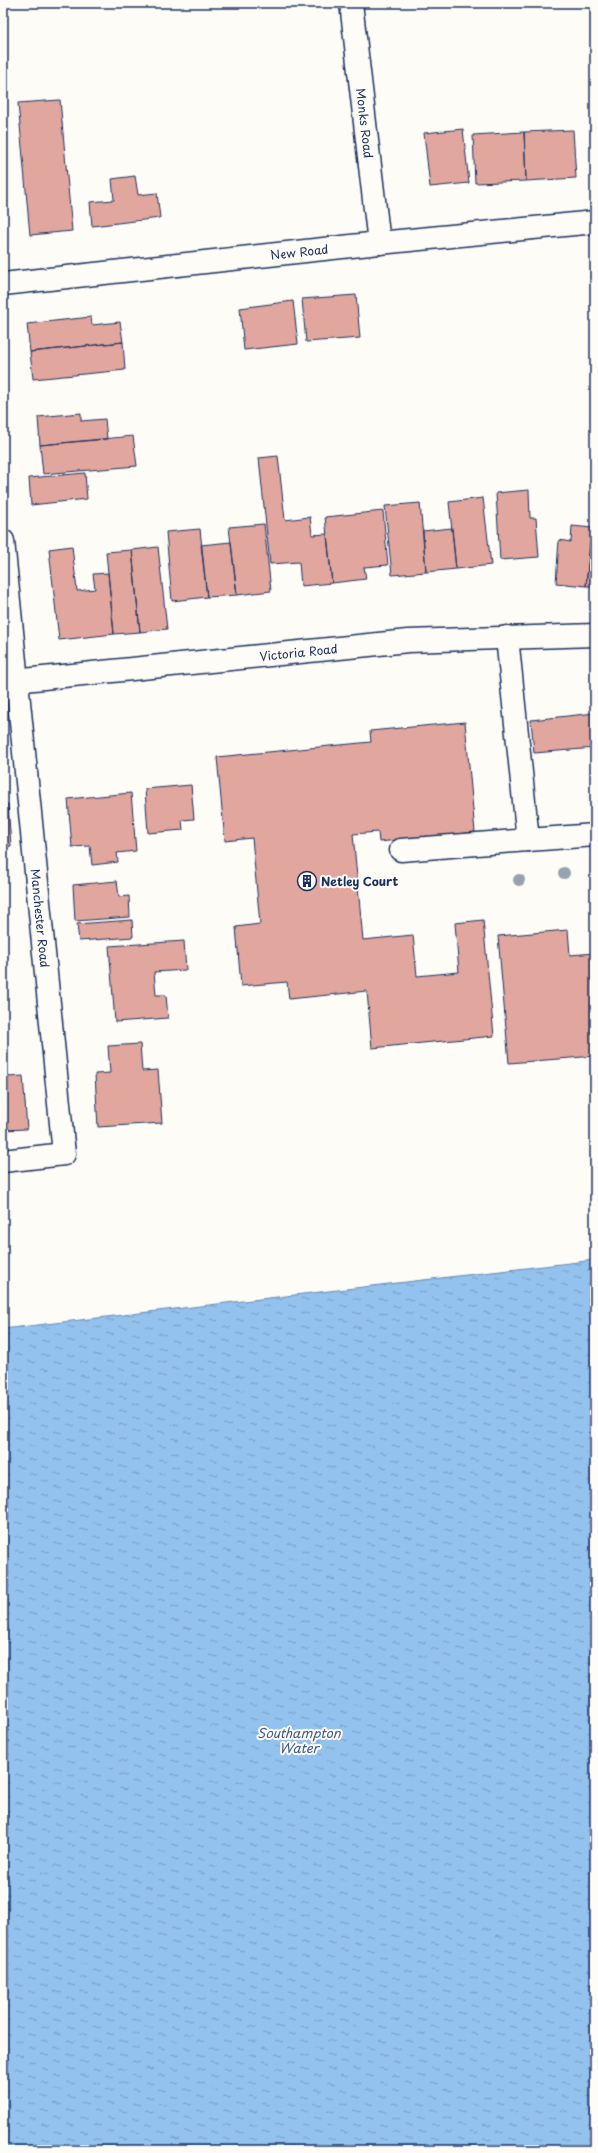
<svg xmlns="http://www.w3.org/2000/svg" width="598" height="2153" font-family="'Playpen Sans',sans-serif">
	<defs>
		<pattern id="water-ripples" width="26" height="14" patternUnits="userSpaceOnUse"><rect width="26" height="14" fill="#93c2ee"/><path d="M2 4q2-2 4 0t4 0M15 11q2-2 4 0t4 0" fill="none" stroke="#779ec4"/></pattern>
	</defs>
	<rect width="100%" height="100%" fill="#fdfcf7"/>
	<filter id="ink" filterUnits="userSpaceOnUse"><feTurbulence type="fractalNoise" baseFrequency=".025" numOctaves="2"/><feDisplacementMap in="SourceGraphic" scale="8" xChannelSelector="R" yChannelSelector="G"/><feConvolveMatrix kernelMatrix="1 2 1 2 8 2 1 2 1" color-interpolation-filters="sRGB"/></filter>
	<g filter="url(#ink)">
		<path fill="url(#water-ripples)" stroke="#6387b4" d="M595 1260V2150H3V1329Z"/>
		<path fill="#e1a79e" stroke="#1b2f5e" d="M60 100 72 231 30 235 18 103Z
			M463 129 469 183 430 187 424 133Z
			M573 130 576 178 526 181 524 132Z
			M524 132 526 181 475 183 473 135Z
			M135 176 138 195 157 193 160 218 92 226 90 202 114 200 112 179Z
			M356 295 360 338 306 342 302 299Z
			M293 301 298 344 244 350 240 308Z
			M91 317 92 325 120 322 123 342 30 352 27 324Z
			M123 342 125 370 33 379 30 352Z
			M81 413V421L105 419 107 439 40 445 38 417Z
			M133 436 137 466 43 474 40 445Z
			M278 456 285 520 310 517 312 535 327 534 332 583 301 586 299 562 270 564 259 458Z
			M85 473 87 499 31 505 29 478Z
			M529 490 530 518H536L539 557 500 560 496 493Z
			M483 498 491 565 456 569 449 502Z
			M420 503 426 572 392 575 385 506Z
			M383 511 388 565 364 567 366 579 332 583 325 517Z
			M264 524 271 591 237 595 229 527Z
			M572 526 592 528 586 586 556 583 559 540 571 542Z
			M452 528 456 569 426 572 423 531Z
			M200 529 207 597 172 601 166 532Z
			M231 542 237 595 207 597 201 545Z
			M590 543 595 544V586H586Z
			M72 546 77 591 95 589 93 574 108 573 114 634 59 640 49 549Z
			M158 547 167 629 140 632 132 550Z
			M132 550 140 632 114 634 106 552Z
			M595 713V748L534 753 531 720Z
			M465 722 475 832 379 842 378 832 353 834 363 940 413 935 417 976 459 972 455 923 483 920 494 1036 372 1048 367 991 289 999 287 982 241 986 236 927 260 924 252 838 225 841 217 757 371 742 370 731Z
			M191 785 194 819 182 820 183 830 148 833 145 789Z
			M131 793 136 851 117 853 118 862 92 865 90 846 72 847 68 799Z
			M8 804 11 846 3 847V805Z
			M117 881 119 897 129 896 130 917 75 921 73 885Z
			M132 920 133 937 79 941 77 924Z
			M568 930 570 955 595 953V1056L509 1063 498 936Z
			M184 941 186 970 154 972 156 995H166L168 1018 115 1022 109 946Z
			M140 1044 142 1071 158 1070 162 1123 98 1127 95 1074 110 1073 108 1046Z
			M3 1050H5L7 1077 23 1076 27 1129 3 1130Z"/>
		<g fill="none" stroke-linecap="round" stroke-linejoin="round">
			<g stroke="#1b2f5e" stroke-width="25">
				<g id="minor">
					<path id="s1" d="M351 3 379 243"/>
					<path id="s2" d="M3 284 379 243 595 222"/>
					<path id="s3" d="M3 541 64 1154 3 1161"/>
					<path id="s4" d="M4 682 408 641 595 635"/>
					<path d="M528 840 595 835"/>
					<path d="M401 850 528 840 507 637"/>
				</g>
			</g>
			<use href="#minor" stroke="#fdfcf7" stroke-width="22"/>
		</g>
		<g fill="#94a3ac">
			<circle cx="564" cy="873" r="6"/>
			<circle cx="519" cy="880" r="6"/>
		</g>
	</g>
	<defs>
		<g id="building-ring" transform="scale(1)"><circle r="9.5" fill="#fdfcf7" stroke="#1b2f5e" stroke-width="1.5"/><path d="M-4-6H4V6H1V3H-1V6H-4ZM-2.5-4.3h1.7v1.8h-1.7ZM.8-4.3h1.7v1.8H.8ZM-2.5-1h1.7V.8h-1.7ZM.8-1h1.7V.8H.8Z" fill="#1b2f5e"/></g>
	</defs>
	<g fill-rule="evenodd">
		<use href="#building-ring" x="307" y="881"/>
	</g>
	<g text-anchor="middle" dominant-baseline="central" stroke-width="4" stroke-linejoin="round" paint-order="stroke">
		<g font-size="12" fill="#1b2f5e" stroke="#fdfcf7">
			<text stroke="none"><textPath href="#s1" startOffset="121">Monks Road</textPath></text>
			<text stroke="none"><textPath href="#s2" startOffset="298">New Road</textPath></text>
			<text stroke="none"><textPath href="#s4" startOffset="296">Victoria Road</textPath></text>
			<text stroke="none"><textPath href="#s3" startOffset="379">Manchester Road</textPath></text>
		</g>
		<g font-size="12" font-weight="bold" fill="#1b2f5e" stroke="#fdfcf7" text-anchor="start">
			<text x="321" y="881">Netley Court</text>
		</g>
		<g font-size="13" font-style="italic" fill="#3f5b89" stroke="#fdfcf7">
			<text x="299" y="1732">Southampton<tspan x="299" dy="15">Water</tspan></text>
		</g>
	</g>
	<rect width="598" height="2153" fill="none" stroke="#fdfcf7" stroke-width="16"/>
	<rect x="8" y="8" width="582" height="2137" fill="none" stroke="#1b2f5e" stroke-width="1.5" filter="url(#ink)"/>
</svg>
